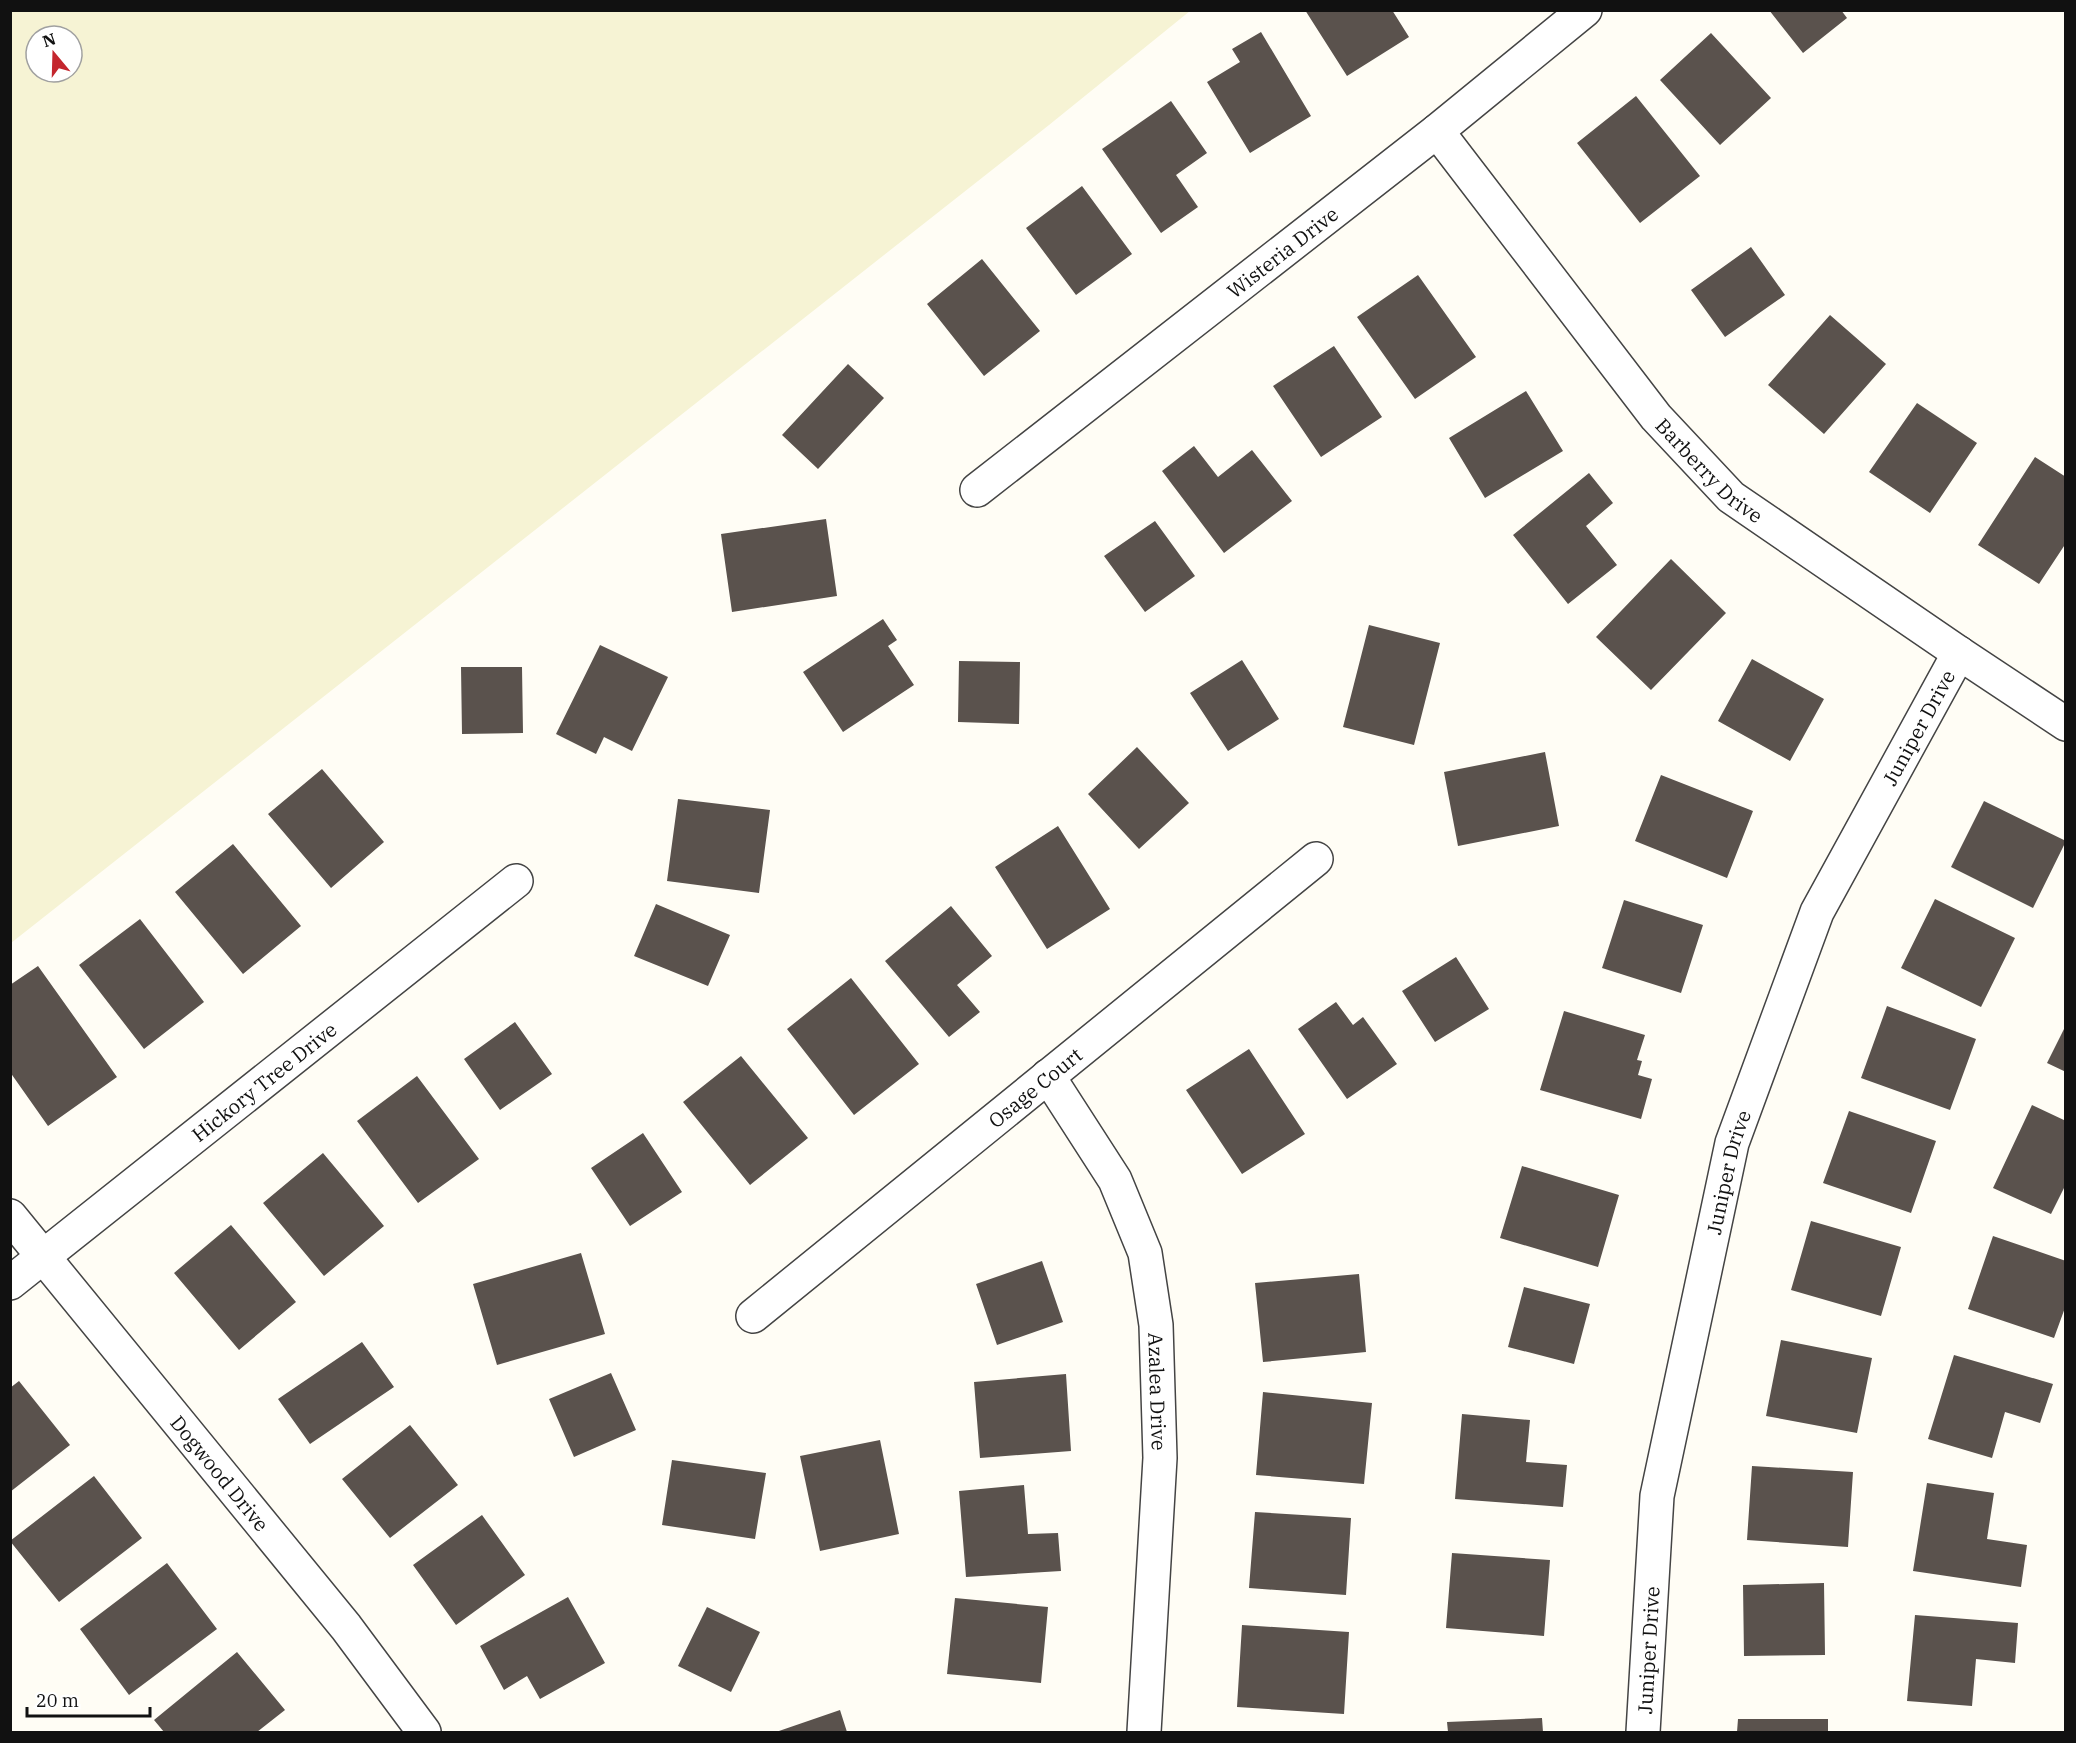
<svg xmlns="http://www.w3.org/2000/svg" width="2076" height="1743" font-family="'IBM Plex Serif',serif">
	<rect width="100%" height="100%" fill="#fffdf5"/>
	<path fill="#f6f3d4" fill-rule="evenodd" d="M11 10H1189L1190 11 1049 125 11 943ZM36 36H72V72H36Z"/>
	<path fill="#5a524d" d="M1305 10H1392L1409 37 1347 76Z
		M1769 10H1841L1847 18 1803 53Z
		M1261 32 1311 116 1250 153 1207 82 1240 62 1232 49Z
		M1711 33 1771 98 1720 145 1660 80Z
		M1636 96 1700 176 1640 223 1577 143Z
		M1171 101 1207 153 1176 175 1198 207 1161 233 1102 149Z
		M1082 186 1132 254 1076 295 1026 228Z
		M1751 247 1785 295 1725 337 1691 290Z
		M982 259 1040 331 984 376 927 304Z
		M1418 275 1476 357 1415 399 1357 317Z
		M1830 315 1886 364 1824 434 1768 385Z
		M1334 346 1382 417 1321 457 1273 386Z
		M848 364 884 398 818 469 782 435Z
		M1526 391 1563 451 1485 498 1449 438Z
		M1917 403 1977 443 1930 513 1869 472Z
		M1194 446 1218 477 1252 450 1292 501 1224 553 1162 471Z
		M2035 457 2066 477V543L2039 584 1978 545Z
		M1589 473 1613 503 1586 526 1617 565 1568 604 1513 535Z
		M826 519 837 596 732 612 721 534Z
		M1155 521 1195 576 1145 612 1104 556Z
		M1671 559 1726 613 1651 690 1596 637Z
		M883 619 897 640 888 646 914 685 843 732 803 672Z
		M1369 625 1440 643 1414 745 1343 727Z
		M600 645 668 677 632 751 604 737 596 754 556 734Z
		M1752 659 1824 699 1790 761 1718 721Z
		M1242 660 1279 719 1228 751 1190 693Z
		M959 661 1020 662 1019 724 958 722Z
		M461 667H522L523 733 462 734Z
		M1137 747 1189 803 1139 849 1088 794Z
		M1545 752 1559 826 1458 846 1444 772Z
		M322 769 384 842 331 888 268 814Z
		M1661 775 1753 811 1727 878 1635 841Z
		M678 799 770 810 759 893 667 881Z
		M1984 801 2066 841 2033 908 1951 867Z
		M1058 826 1110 909 1047 949 995 867Z
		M233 844 301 926 243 974 175 892Z
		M1935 899 2015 938 1981 1007 1901 968Z
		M1624 900 1703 925 1681 993 1602 968Z
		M656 904 730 935 708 986 634 956Z
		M951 906 992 956 957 985 980 1012 949 1037 885 961Z
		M140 919 204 1002 144 1049 79 965Z
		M1456 957 1489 1009 1435 1042 1402 991Z
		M38 966 117 1077 48 1126 10 1072V985Z
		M851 978 919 1064 854 1115 787 1029Z
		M1336 1002 1353 1025 1363 1017 1397 1064 1347 1099 1298 1029Z
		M1887 1006 1976 1039 1950 1110 1861 1078Z
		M1564 1011 1645 1035 1637 1060 1642 1061 1638 1075 1652 1079 1641 1119 1540 1090Z
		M515 1022 552 1074 500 1110 464 1059Z
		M2066 1025V1072L2047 1063Z
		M1249 1049 1305 1134 1242 1174 1186 1090Z
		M741 1056 808 1138 750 1185 683 1102Z
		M417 1076 479 1159 418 1203 357 1121Z
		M2032 1105 2066 1121V1184L2051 1214 1993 1188Z
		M1849 1111 1936 1141 1911 1213 1823 1183Z
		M643 1133 682 1192 630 1226 591 1168Z
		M323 1153 384 1226 324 1276 263 1203Z
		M1522 1166 1619 1195 1598 1267 1500 1238Z
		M1811 1221 1901 1247 1881 1316 1791 1290Z
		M231 1225 296 1302 239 1350 174 1273Z
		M1993 1236 2066 1261V1305L2054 1338 1968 1309Z
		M581 1253 605 1334 497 1365 473 1284Z
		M1042 1261 1063 1322 997 1345 976 1284Z
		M1359 1274 1366 1352 1263 1362 1255 1283Z
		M1524 1287 1590 1304 1574 1364 1508 1347Z
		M1781 1340 1872 1358 1857 1433 1766 1416Z
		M362 1342 394 1387 310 1444 278 1399Z
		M1954 1355 2053 1384 2040 1423 2005 1412 1992 1458 1928 1439Z
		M611 1373 636 1430 574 1457 549 1399Z
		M1066 1374 1071 1451 980 1458 974 1382Z
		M19 1381 70 1445 10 1492V1388Z
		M1263 1392 1372 1403 1364 1484 1256 1475Z
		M1462 1414 1530 1420 1526 1462 1567 1465 1563 1507 1455 1499Z
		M410 1425 458 1485 390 1538 342 1479Z
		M880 1440 899 1534 820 1551 800 1456Z
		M672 1460 766 1473 755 1539 662 1525Z
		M1752 1466 1853 1472 1848 1547 1747 1540Z
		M94 1476 142 1538 59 1602 10 1541Z
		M1927 1483 1994 1493 1987 1539 2027 1545 2021 1587 1913 1571Z
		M1024 1485 1028 1534 1058 1533 1061 1571 966 1577 959 1491Z
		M1255 1512 1351 1518 1346 1595 1249 1588Z
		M482 1515 525 1575 456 1625 413 1565Z
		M1452 1553 1550 1560 1544 1636 1446 1628Z
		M167 1563 217 1629 129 1695 80 1629Z
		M1824 1583 1825 1655 1744 1656 1743 1585Z
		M568 1597 605 1663 540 1699 527 1676 504 1690 480 1646Z
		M955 1598 1048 1607 1041 1683 947 1674Z
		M707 1607 760 1632 731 1692 678 1666Z
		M1915 1615 2018 1623 2015 1663 1976 1659 1972 1706 1907 1701Z
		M1242 1625 1349 1632 1344 1714 1237 1707Z
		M237 1652 285 1710 257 1732H164L154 1720Z
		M840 1710 847 1732H776Z
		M1542 1718 1543 1732H1448L1447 1722Z
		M1738 1719H1828V1732H1737Z"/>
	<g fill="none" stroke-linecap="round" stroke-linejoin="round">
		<g stroke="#444" stroke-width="36">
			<g id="minor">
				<path id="s1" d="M1437 131 1656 417 1731 497 1959 653 2066 724"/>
				<path id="s2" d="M977 490 1437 131 1585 10"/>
				<path id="s3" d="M1048 1076 1115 1180 1145 1253 1156 1325 1160 1458 1144 1732"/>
				<path id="s4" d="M10 1216 346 1627 424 1732"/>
				<path id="s5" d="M10 1283 516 881"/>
				<path id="s6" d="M753 1316 1316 859"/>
				<path id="s7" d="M1643 1732 1657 1496 1732 1143 1817 912 1959 653"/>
			</g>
		</g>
		<use href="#minor" stroke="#fff" stroke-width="33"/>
	</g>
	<g text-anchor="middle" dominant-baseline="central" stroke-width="6" stroke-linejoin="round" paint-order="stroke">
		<g font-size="20" fill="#111" stroke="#fff">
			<text stroke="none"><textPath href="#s2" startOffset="387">Wisteria Drive</textPath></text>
			<text stroke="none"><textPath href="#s1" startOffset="436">Barberry Drive</textPath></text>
			<text stroke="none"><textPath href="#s7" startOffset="1054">Juniper Drive</textPath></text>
			<text stroke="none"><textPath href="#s5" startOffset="324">Hickory Tree Drive</textPath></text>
			<text stroke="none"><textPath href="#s6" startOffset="363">Osage Court</textPath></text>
			<text stroke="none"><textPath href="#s7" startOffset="568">Juniper Drive</textPath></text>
			<text stroke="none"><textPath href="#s3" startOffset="342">Azalea Drive</textPath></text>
			<text stroke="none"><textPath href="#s4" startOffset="332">Dogwood Drive</textPath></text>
			<text stroke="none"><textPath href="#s7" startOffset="82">Juniper Drive</textPath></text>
		</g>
	</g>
	<rect width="2076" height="1743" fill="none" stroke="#111111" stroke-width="24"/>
	<g transform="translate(54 54) rotate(341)"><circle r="28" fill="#ffffff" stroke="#a0a0a0" stroke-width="1.5"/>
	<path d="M0-4.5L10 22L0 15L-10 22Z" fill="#c4262e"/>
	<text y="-9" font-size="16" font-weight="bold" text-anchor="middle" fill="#111111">N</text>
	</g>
	<path d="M27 1707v9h123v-9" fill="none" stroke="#111111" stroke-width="3"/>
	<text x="36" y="1707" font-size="18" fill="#111111" stroke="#ffffff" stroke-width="4.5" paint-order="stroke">20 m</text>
</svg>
